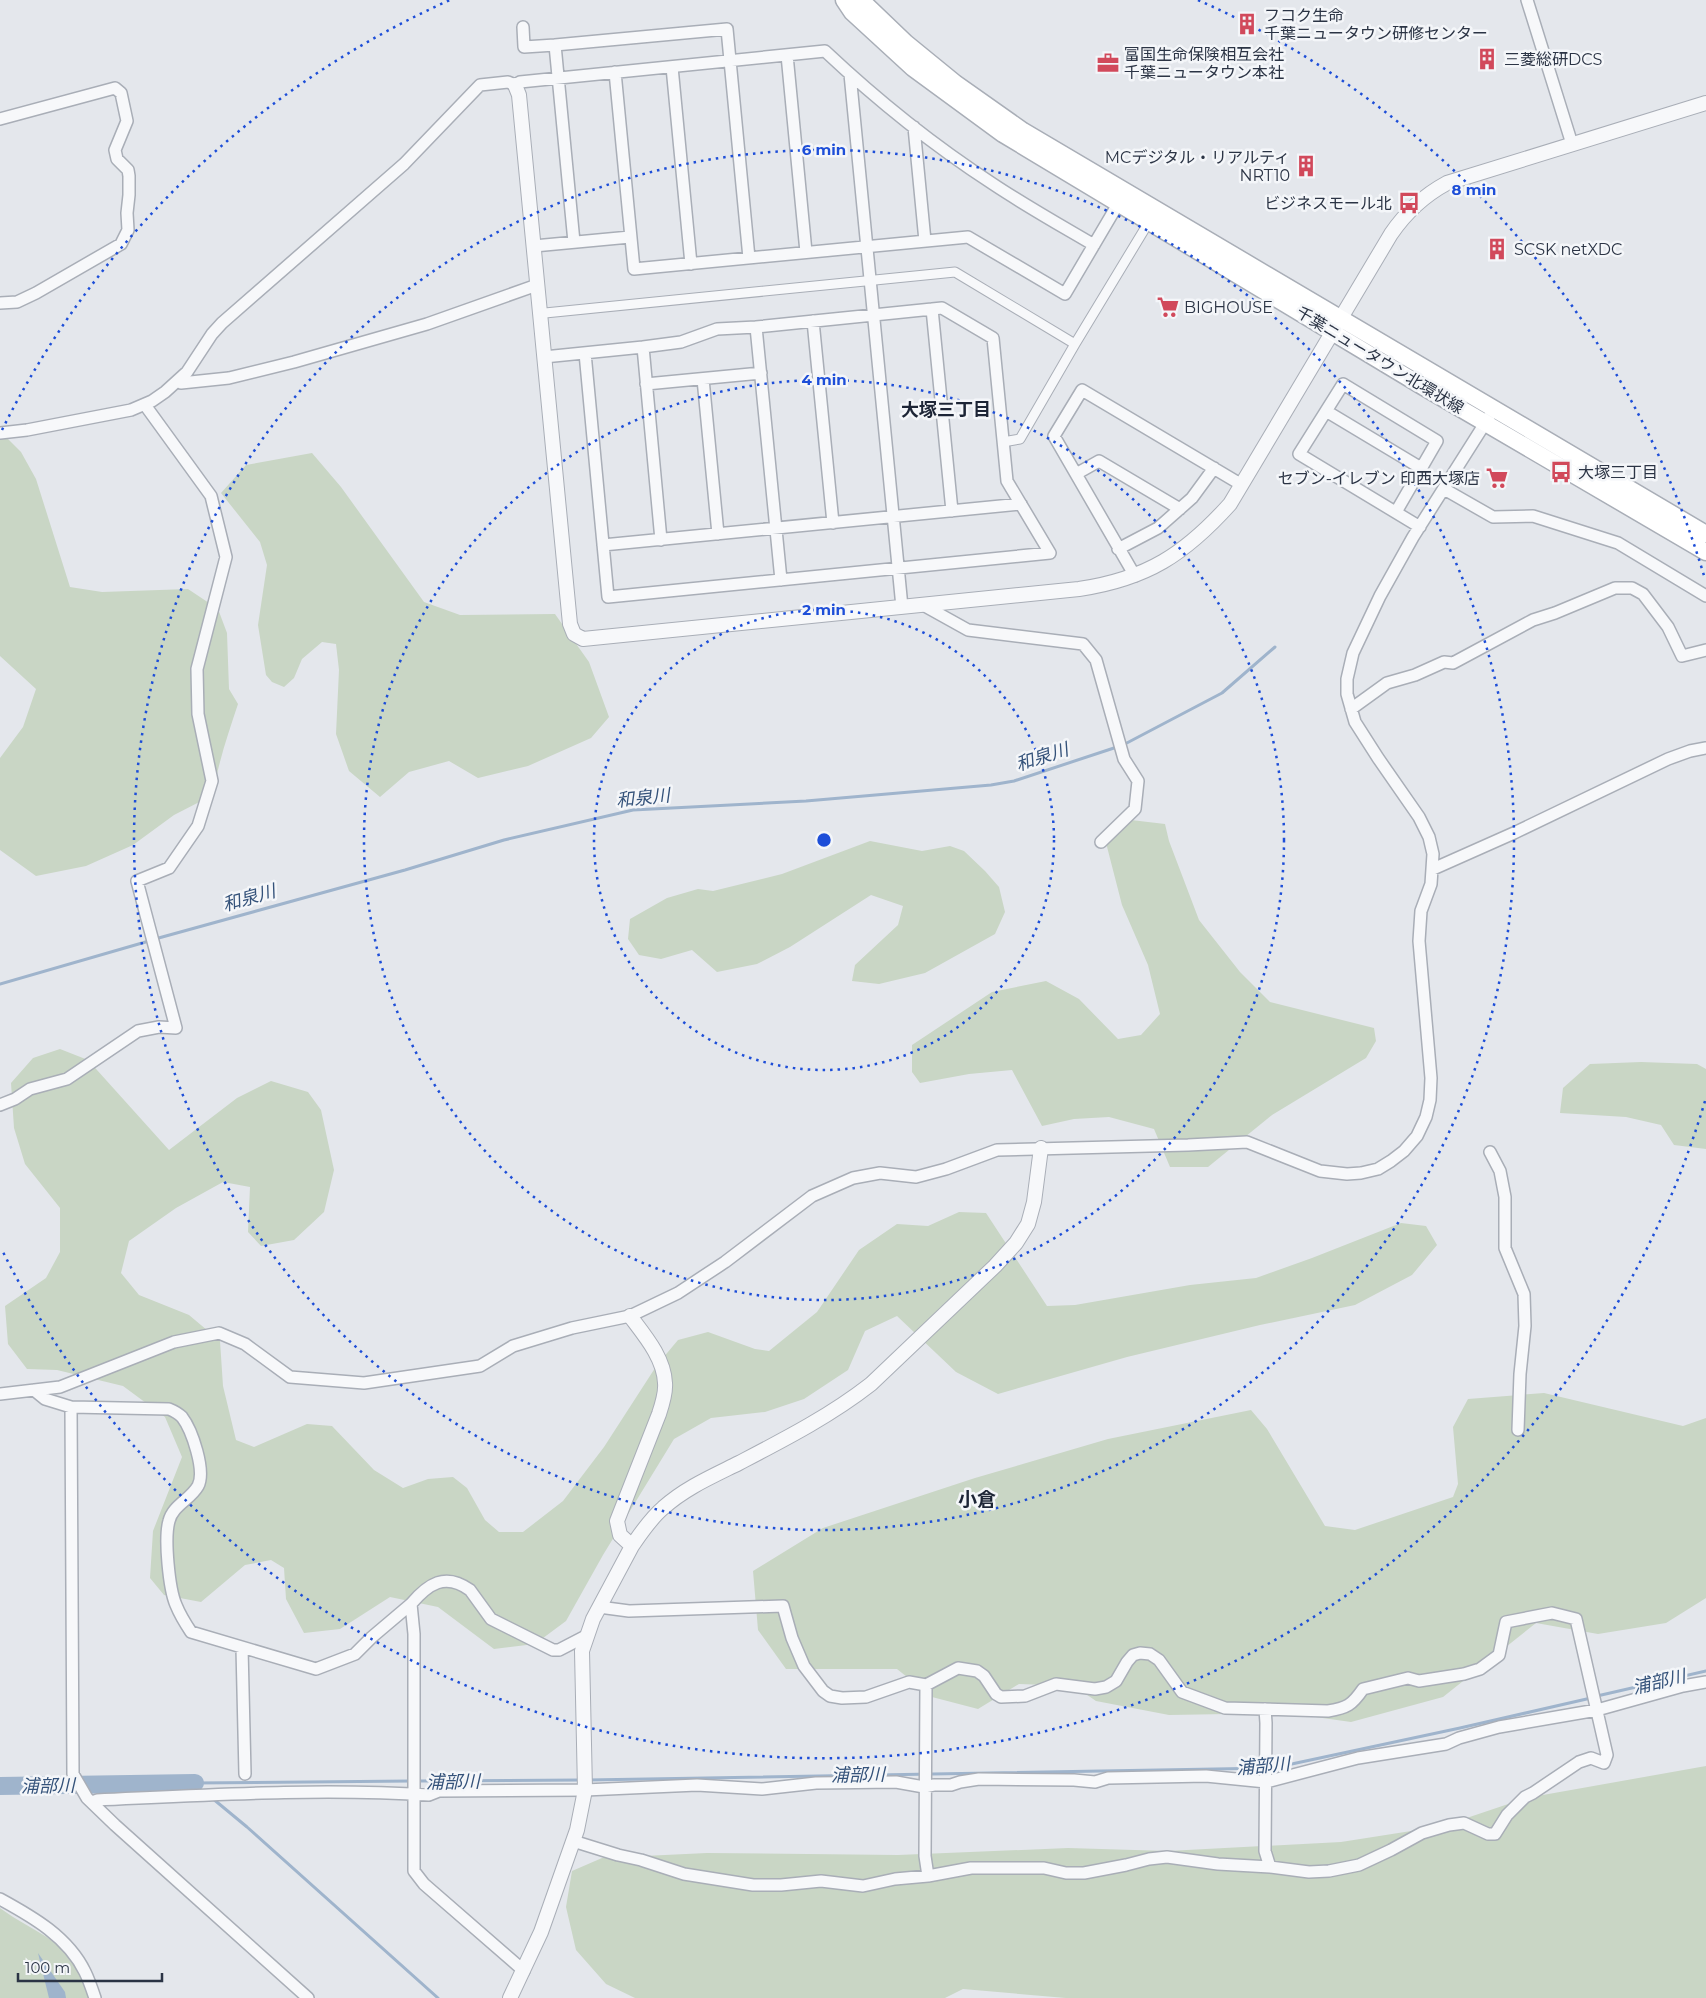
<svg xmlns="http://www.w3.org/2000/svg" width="1706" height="1998" font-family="Montserrat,'Noto Sans JP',sans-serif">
	<rect width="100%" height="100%" fill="#e4e7ec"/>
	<path fill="#c9d6c5" d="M0 431 21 452 36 479 70 587 102 592 188 589 218 609 227 633 229 689 238 704C228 734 218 763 213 795L174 815 133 845 86 866 36 876 0 850V758L23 727 36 689 0 656Z
		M312 453 341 487 424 602 460 615 555 614 589 662 609 717 591 738 528 766 478 778 449 761 409 772 380 797 349 771 336 734 339 670 336 644 322 642 302 659 294 678 284 687 272 682 266 675 258 625 267 565 260 542 221 493 246 465Z
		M1131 820 1165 824 1169 841 1199 920 1240 972 1270 1002 1374 1028 1376 1041 1366 1058 1272 1115 1208 1167H1170L1154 1129 1109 1117 1074 1119 1042 1126 1012 1070 969 1074 920 1083 912 1072V1045L992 992 1046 981 1079 999 1118 1039 1141 1035 1160 1014 1148 965 1122 905 1105 839Z
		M870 841 922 851 950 846 964 851 985 871 999 887 1005 912 995 934 925 973 879 984 852 981 855 965 898 925 903 906 871 895 790 947 757 964 717 972 692 950 661 959 639 955 628 939 630 919 667 898 698 889 713 891 782 874Z
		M60 1049 88 1060 169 1150 237 1098 271 1081 308 1092 321 1110 334 1170 324 1212 294 1240 261 1246 248 1232 250 1187 223 1182 176 1208 129 1241 121 1273 139 1295 189 1315 220 1341 223 1386 236 1440 254 1447 307 1424 332 1426 374 1470 403 1488 428 1479 453 1477 467 1488 485 1520 499 1532H523L563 1501 604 1447 657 1365 678 1340 708 1332 755 1349 769 1351 817 1312 859 1250 897 1224 928 1226 959 1212 986 1213 1047 1306 1075 1305 1190 1285 1256 1278 1312 1258 1401 1223 1426 1226 1437 1245 1412 1275 1355 1305 1260 1325 1127 1357 998 1394 956 1372 897 1316 865 1331 848 1370 804 1399 765 1412 711 1418 674 1439 603 1555 566 1621 535 1644 494 1649 438 1607 390 1597 340 1629 304 1633 286 1599 284 1568 271 1560 245 1565 201 1602 164 1595 150 1578 153 1531 182 1457 165 1417 123 1386 57 1370 27 1369 8 1344 5 1306 46 1278 60 1252V1208L25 1164 14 1128 11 1083 33 1058Z
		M1641 1062 1697 1064 1706 1069V1149L1674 1145 1661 1125 1626 1117 1560 1113 1563 1088 1590 1064Z
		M1544 1393 1683 1426 1706 1418V1598L1666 1623 1598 1634 1536 1623 1443 1697 1351 1722 1287 1713 1169 1715 1096 1701 1074 1686 1019 1684 978 1709 932 1697 897 1669H786L758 1630 753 1571 823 1528 975 1478 1108 1439 1251 1410 1267 1429 1325 1526 1355 1530 1453 1497 1458 1484 1453 1427 1468 1399Z
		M1706 1766V1998H1066L963 1989 945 1998H635L606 1984 576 1950 566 1907 572 1871 602 1858 707 1853 898 1855 1068 1848 1168 1851 1341 1842 1443 1826 1526 1798Z
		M0 1908C22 1925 52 1935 69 1957 78 1968 83 1985 91 1998H0Z"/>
	<path fill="#9fb4cc" d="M38 1953 65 1992 66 1998H49Z"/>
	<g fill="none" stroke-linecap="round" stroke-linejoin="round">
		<path stroke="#9fb4cc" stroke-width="3" d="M1123 745 1222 693 1275 647
			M155 939 405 870 504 840 633 810 806 801 991 785 1014 781 1117 747
			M0 984 149 941
			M1597 1696 1706 1671
			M588 1780 1273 1768 1460 1728 1591 1698
			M418 1781 581 1780
			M195 1783 411 1781
			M212 1798 247 1827 438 1998"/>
		<path stroke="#9fb4cc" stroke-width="18" d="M0 1786 195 1783"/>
		<g stroke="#a9aeb7" stroke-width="11">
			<path id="pedestrian" d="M875 280 955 272 1075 344
				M545 313 865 281
				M1003 442 1020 439 1075 344 1144 230"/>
		</g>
		<g stroke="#a9aeb7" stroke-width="14">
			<path id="minor" d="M1527 0 1572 144
				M523 27 524 47 555 45
				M787 55 806 252
				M672 67 691 264
				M615 72 634 269 968 237 1065 294 1118 204
				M850 74 902 607
				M0 119 115 88 121 93 127 121 115 150 117 159 128 170 129 176V195L127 213 128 230 121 244 36 293 17 302 0 303
				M914 127 925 241
				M574 242 555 45 727 29 749 258
				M534 246 630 237
				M932 309 952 511
				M813 321 833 523
				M643 347 681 342 717 329 756 327
				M585 353 608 597 1050 553 1007 481 993 338 942 308 756 327 781 580
				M544 357 643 347 661 540
				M703 379 718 534
				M181 383 229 378 294 362 427 324 537 285
				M646 384 761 373
				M1326 411 1421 468
				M0 433 27 430 131 410 152 401 165 392 187 372 212 334 222 323 404 164 480 85 508 82 515 85 520 82 825 51C877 100 933 145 993 184 1026 206 1060 225 1094 245
				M1076 474 1099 461 1180 509
				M1444 489 1493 517 1533 516 1618 543 1706 596
				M1396 512 1437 441 1343 384 1299 454 1420 527
				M603 545 1021 504
				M1118 549 1158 528 1192 498 1214 468
				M1135 576 1054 436 1082 390 1242 485
				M923 605 968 630 1083 644 1096 660 1124 759 1138 781 1135 809 1101 842
				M1351 709 1387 683 1415 675 1444 662 1453 663 1533 620 1555 613 1615 588H1632L1643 594 1668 627 1682 656 1706 650
				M1433 869 1514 833 1668 759 1690 751 1706 748
				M0 1105 15 1099 30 1089 67 1079 138 1031 159 1027 176 1028 137 881 169 868 198 826 212 781 198 714 197 669 226 557 211 496 145 405
				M1490 1152 1500 1171 1505 1197V1248L1524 1294 1525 1326 1520 1374 1518 1430
				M34 1390 45 1399 71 1407 73 1774 87 1798 115 1825 308 1998
				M0 1394 60 1387 174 1342 219 1333 245 1344 290 1377 364 1383 480 1366 513 1346 572 1328 630 1316 678 1293 725 1262 812 1196 853 1178 880 1173 916 1177 946 1169 997 1150 1188 1145 1247 1142 1320 1171 1347 1174 1361 1173 1378 1169 1391 1161 1404 1151 1417 1136 1426 1117 1430 1100 1431 1078 1419 941 1421 911 1431 884 1433 854 1429 837 1419 817 1378 758 1355 722 1347 694V679L1353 653 1380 596 1413 537 1489 417
				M71 1407 169 1409C174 1411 178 1413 182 1417 192 1430 206 1471 198 1486 190 1500 173 1505 169 1521 164 1538 169 1589 176 1605 180 1615 185 1623 191 1632L316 1669 355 1654 372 1637 411 1604 414 1634V1871L424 1884 524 1971
				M411 1604C428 1584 445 1572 470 1590L491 1619 553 1650H559L586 1636
				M242 1648 245 1774
				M926 1685 925 1856 928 1876
				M1265 1709 1266 1723 1265 1851 1270 1867
				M92 1802 97 1800C208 1795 319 1788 429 1795L439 1791 585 1790 697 1785 762 1789 816 1783 896 1782 924 1787 934 1785H951L960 1782 979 1779 1074 1780 1095 1782 1108 1778 1206 1776 1266 1782 1358 1758 1446 1744 1459 1738 1499 1727 1597 1710 1683 1686 1706 1682
				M573 1841 618 1855 641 1860 684 1874 753 1885H781L821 1881 863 1886 895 1879 928 1876 971 1868H1044L1066 1873H1084L1126 1865 1149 1859 1167 1857 1218 1864 1270 1867 1309 1872 1329 1871 1359 1865 1391 1850 1422 1833 1449 1825 1464 1823 1488 1834H1495L1507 1815 1525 1797 1533 1793 1579 1762 1591 1758 1604 1763 1607 1755 1576 1619 1552 1613 1506 1622 1499 1655 1480 1669 1464 1674 1419 1681 1408 1678 1363 1689C1352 1705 1347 1708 1328 1711L1225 1708 1182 1692 1159 1660 1150 1654 1140 1653 1133 1655 1127 1662 1116 1681 1106 1687 1095 1689 1056 1684 1025 1696 1001 1697 996 1694 984 1676 977 1671 958 1668 926 1685 909 1682 866 1697 842 1698 830 1696 823 1691 804 1666 792 1638 783 1606 629 1611 599 1607
				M0 1899C33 1917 68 1937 85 1972 89 1980 92 1989 95 1998"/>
		</g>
		<g stroke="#a9aeb7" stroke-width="16">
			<path id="tertiary" d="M515 85 519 95 570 624 574 634 583 639 1079 589C1147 579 1185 554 1230 504L1391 234C1406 212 1423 196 1447 183L1706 103
				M632 1546C641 1533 650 1519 663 1508 685 1488 713 1476 739 1463 785 1439 830 1416 871 1384L995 1266 1016 1243 1028 1224 1034 1202 1041 1148
				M510 1998 541 1932 577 1830 585 1790 582 1651 593 1619 632 1546 620 1535 617 1521 659 1414C662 1405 666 1393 665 1383 664 1358 645 1336 630 1316"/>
		</g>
		<g stroke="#a9aeb7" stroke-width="19">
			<path id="secondary" d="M844 0 852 12 913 68 1003 134 1422 386 1706 552
				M861 0 906 43 955 83 1023 131 1706 534"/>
		</g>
		<use href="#pedestrian" stroke="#f7f8fa" stroke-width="9"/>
		<use href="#minor" stroke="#f7f8fa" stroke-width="11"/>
		<use href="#tertiary" stroke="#f7f8fa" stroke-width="14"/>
		<use href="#secondary" stroke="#fff" stroke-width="16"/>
	</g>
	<g fill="none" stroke="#1d4ed8" stroke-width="2.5" stroke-dasharray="2.5 5">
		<circle cx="824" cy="840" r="230"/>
		<circle cx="824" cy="840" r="460"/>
		<circle cx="824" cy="840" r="690"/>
		<path d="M1705 1101A919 919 0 0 1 2 1250M2 430A919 919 0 0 1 450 0M1198 0A919 919 0 0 1 1705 579"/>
	</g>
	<defs>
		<g id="building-bare" transform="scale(1.725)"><path d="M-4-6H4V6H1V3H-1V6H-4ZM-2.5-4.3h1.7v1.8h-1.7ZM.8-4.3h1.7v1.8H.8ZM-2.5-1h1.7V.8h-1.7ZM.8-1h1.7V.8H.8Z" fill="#d1495b" stroke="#f4f6f9" stroke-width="2.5" paint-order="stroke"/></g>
		<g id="office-bare" transform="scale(1.725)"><path d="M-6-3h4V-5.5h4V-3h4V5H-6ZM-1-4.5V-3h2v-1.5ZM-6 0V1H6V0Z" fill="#d1495b" stroke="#f4f6f9" stroke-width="2.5" paint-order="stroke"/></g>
		<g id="bus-bare" transform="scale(1.725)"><path d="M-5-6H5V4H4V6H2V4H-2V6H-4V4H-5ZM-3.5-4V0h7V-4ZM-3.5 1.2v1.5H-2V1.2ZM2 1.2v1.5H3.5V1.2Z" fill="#d1495b" stroke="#f4f6f9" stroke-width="2.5" paint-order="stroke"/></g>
		<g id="supermarket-bare" transform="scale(1.725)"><path d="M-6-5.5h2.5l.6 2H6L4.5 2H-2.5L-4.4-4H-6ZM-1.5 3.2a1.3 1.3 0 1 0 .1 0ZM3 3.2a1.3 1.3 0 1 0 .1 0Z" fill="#d1495b" stroke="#f4f6f9" stroke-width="2.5" paint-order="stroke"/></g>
	</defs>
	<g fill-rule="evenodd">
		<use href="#building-bare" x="1247" y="24"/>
		<use href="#building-bare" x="1487" y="59"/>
		<use href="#office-bare" x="1108" y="63"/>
		<use href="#building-bare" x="1306" y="166"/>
		<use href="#bus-bare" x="1409" y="203"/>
		<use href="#building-bare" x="1497" y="249"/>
		<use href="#supermarket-bare" x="1168" y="307"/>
		<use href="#bus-bare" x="1561" y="472"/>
		<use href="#supermarket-bare" x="1497" y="478"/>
	</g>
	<g text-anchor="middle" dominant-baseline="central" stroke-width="5" stroke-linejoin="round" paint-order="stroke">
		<g font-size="16" fill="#2b3445" stroke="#f4f6f9" text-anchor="start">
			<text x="1264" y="15">フコク生命<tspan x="1264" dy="18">千葉ニュータウン研修センター</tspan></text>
			<text x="1124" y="54">富国生命保険相互会社<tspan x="1124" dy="18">千葉ニュータウン本社</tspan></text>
			<text x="1504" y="59">三菱総研DCS</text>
			<text x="1290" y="157" text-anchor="end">MCデジタル・リアルティ<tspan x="1290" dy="18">NRT10</tspan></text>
			<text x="1392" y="203" text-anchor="end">ビジネスモール北</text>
			<text x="1514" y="249">SCSK netXDC</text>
			<text x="1184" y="307">BIGHOUSE</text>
			<text x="1578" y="472">大塚三丁目</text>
			<text x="1480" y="478" text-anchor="end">セブン-イレブン 印西大塚店</text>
		</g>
		<g font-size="16" fill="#2b3445" stroke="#f4f6f9">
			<text transform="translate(1380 360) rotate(31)">千葉ニュータウン北環状線</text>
		</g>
		<g font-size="18" font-weight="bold" fill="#1d2536" stroke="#f4f6f9">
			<text x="946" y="410">大塚三丁目</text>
		</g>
		<g font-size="18" font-style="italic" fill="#34527a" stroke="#f4f6f9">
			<text transform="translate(1042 757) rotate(-18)">和泉川</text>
			<text transform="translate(643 798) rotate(-6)">和泉川</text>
			<text transform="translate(249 898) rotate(-16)">和泉川</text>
			<text transform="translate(1659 1682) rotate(-13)">浦部川</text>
			<text transform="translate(1263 1766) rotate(-5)">浦部川</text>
			<text transform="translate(858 1775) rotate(-1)">浦部川</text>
			<text transform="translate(453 1782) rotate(-1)">浦部川</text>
			<text transform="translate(48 1786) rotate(-1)">浦部川</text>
		</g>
		<g font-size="19" font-weight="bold" fill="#1d2536" stroke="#f4f6f9">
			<text x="977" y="1499">小倉</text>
		</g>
	</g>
	<circle cx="824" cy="840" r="8" fill="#1d4ed8" stroke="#f4f6f9" stroke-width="2.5"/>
	<g font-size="15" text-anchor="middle" font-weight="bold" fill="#1d4ed8" stroke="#f4f6f9" stroke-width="5" stroke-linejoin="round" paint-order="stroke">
		<text x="824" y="155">6 min</text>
		<text x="1474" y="195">8 min</text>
		<text x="824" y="385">4 min</text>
		<text x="824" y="615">2 min</text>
	</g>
	<path d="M18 1973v8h144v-8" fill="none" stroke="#2b3445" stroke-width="2.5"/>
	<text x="25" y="1973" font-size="15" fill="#2b3445" stroke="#f4f6f9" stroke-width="4" paint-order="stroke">100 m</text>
</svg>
